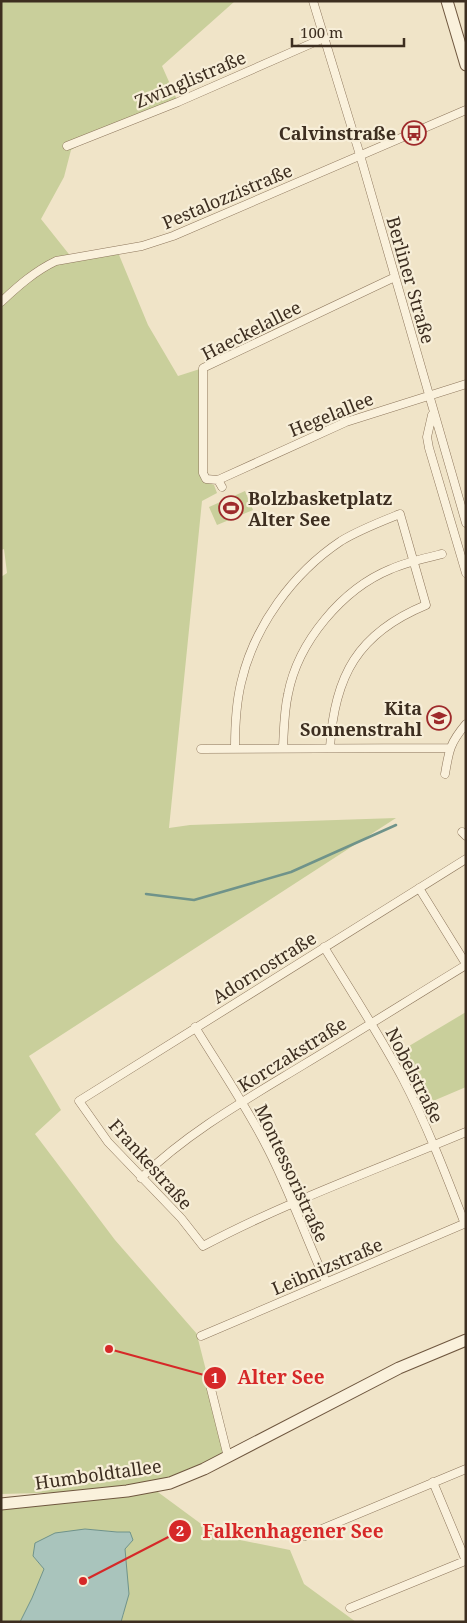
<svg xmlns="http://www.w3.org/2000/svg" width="467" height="1623" font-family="'Noto Serif',serif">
	<rect width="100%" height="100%" fill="#f0e4c8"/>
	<path fill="#c9cf9b" d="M1 1H235L162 66 178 102 98 134 71 150 64 177 41 219 72 258 117 250 148 325 178 376 203 368 201 480 214 485 217 493 202 501 169 828 190 825 396 818 29 1056 61 1110 35 1134 115 1240 197 1334 198 1339 228 1457 151 1487 208 1529 245 1541 290 1550 304 1584 356 1622H121L124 1613 125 1549 117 1532 85 1529 33 1556 44 1569 32 1598 20 1622H1V1504L118 1491 1 1494V577L7 573 4 549 1 550Z
		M245 491 253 510 217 525 209 507Z
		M466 1012V1087L426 1104 414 1077 399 1052Z"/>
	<path fill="#a9c4bc" stroke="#6f938a" d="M85 1529 117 1532H130L133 1540 125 1549 129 1594 121 1622H20L32 1598 44 1569 33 1556 35 1543 55 1533Z"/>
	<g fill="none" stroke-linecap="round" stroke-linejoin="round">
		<path stroke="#6f938a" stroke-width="2.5" d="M146 894 194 900 291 872 396 825"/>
		<g stroke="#8d765c" stroke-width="9">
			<path id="street" d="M313 1 360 155 466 523
				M67 146 178 102 324 38
				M1 302C18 286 35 271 56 261L142 246 173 236 466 110
				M432 415 427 437 429 448 466 573
				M218 480 206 479 203 473V368L395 277
				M222 487 218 480 346 422 466 384
				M235 747C235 726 236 704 241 683 254 626 293 573 341 541 359 530 380 522 400 514L426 605C358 633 334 676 330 748
				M283 747C284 729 284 712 288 694 298 642 342 589 391 569 407 562 425 558 442 554
				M201 749 449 748
				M445 774C449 750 450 743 466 724
				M462 832 466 836
				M466 859 79 1101 108 1142 181 1218 203 1246C288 1201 378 1169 466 1132
				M419 888 466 964
				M324 947C351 991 379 1034 403 1079 427 1125 446 1175 465 1224
				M195 1027C220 1068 247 1107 268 1149 290 1192 306 1238 326 1282
				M141 1178C188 1132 247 1099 303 1065 358 1032 412 998 466 965
				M201 1336 466 1223
				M211 1389 228 1457
				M433 1482 466 1561
				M305 1536 466 1469
				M350 1608 465 1561"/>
		</g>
		<g stroke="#6f573f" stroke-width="13">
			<path id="secondary" d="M447 1 466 65
				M1 1504 127 1491 170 1483 204 1469 399 1368 466 1340"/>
		</g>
		<use href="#street" stroke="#faf1dc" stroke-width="8"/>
		<use href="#secondary" stroke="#faf1dc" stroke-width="11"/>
	</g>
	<defs>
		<g id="bus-ring" transform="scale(1.25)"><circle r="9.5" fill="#f7eed8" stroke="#9e2a2b" stroke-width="1.5"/><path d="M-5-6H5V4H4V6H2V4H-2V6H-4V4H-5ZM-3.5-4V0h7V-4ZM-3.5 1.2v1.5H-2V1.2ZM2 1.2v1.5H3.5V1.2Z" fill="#9e2a2b"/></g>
		<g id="stadium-ring" transform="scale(1.25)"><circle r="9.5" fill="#f7eed8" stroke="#9e2a2b" stroke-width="1.5"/><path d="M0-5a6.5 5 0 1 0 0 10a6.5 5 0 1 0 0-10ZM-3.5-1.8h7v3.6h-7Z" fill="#9e2a2b"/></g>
		<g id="school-ring" transform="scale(1.25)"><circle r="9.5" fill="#f7eed8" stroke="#9e2a2b" stroke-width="1.5"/><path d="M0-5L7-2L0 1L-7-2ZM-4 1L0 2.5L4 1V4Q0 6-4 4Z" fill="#9e2a2b"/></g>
	</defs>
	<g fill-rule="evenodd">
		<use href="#bus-ring" x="414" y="133"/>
		<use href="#stadium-ring" x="231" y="508"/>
		<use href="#school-ring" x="439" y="718"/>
	</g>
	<g text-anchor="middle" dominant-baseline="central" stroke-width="4.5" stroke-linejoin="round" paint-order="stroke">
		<g font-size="18" fill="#3d2e20" stroke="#f7eed8">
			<text transform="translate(190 79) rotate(-23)">Zwinglistraße</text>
			<text transform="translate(227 196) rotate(-23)">Pestalozzistraße</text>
			<text transform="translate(411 280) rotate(74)">Berliner Straße</text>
			<text transform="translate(251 330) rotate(-27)">Haeckelallee</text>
			<text transform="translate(331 414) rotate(-22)">Hegelallee</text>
			<text transform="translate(264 967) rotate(-32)">Adornostraße</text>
			<text transform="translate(292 1054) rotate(-32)">Korczakstraße</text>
			<text transform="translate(415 1075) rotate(63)">Nobelstraße</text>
			<text transform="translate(151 1164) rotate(48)">Frankestraße</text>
			<text transform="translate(292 1173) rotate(65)">Montessoristraße</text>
			<text transform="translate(327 1266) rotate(-23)">Leibnizstraße</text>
			<text transform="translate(98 1474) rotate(-8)">Humboldtallee</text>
		</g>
		<g font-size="18" font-weight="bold" fill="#3d2e20" stroke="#f7eed8" text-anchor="end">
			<text x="396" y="133">Calvinstraße</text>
			<text x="248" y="498" text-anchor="start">Bolzbasketplatz<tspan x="248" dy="21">Alter See</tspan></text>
			<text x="422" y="708">Kita<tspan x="422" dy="21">Sonnenstrahl</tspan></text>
		</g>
	</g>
	<path fill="none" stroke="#d62828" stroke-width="2" d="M109 1349L215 1378M83 1581L180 1531"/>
	<g fill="#d62828" stroke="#f7eed8" stroke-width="2">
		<circle cx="109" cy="1349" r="5"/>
		<circle cx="83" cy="1581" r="5"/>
		<circle cx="215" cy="1378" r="12"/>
		<circle cx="180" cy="1531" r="12"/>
	</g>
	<g font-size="15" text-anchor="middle" font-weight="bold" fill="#fff">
		<text x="215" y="1383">1</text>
		<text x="180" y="1536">2</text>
	</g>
	<g font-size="19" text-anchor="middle" font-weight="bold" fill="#d62828" stroke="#f7eed8" stroke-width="4.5" stroke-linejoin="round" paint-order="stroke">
		<text x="281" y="1384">Alter See</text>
		<text x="293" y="1538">Falkenhagener See</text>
	</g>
	<rect width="467" height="1623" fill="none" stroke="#3d2e20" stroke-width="5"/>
	<path d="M292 38v8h112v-8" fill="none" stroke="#3d2e20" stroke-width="2.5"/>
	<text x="300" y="38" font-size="15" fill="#3d2e20" stroke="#f7eed8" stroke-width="4" paint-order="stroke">100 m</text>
</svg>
